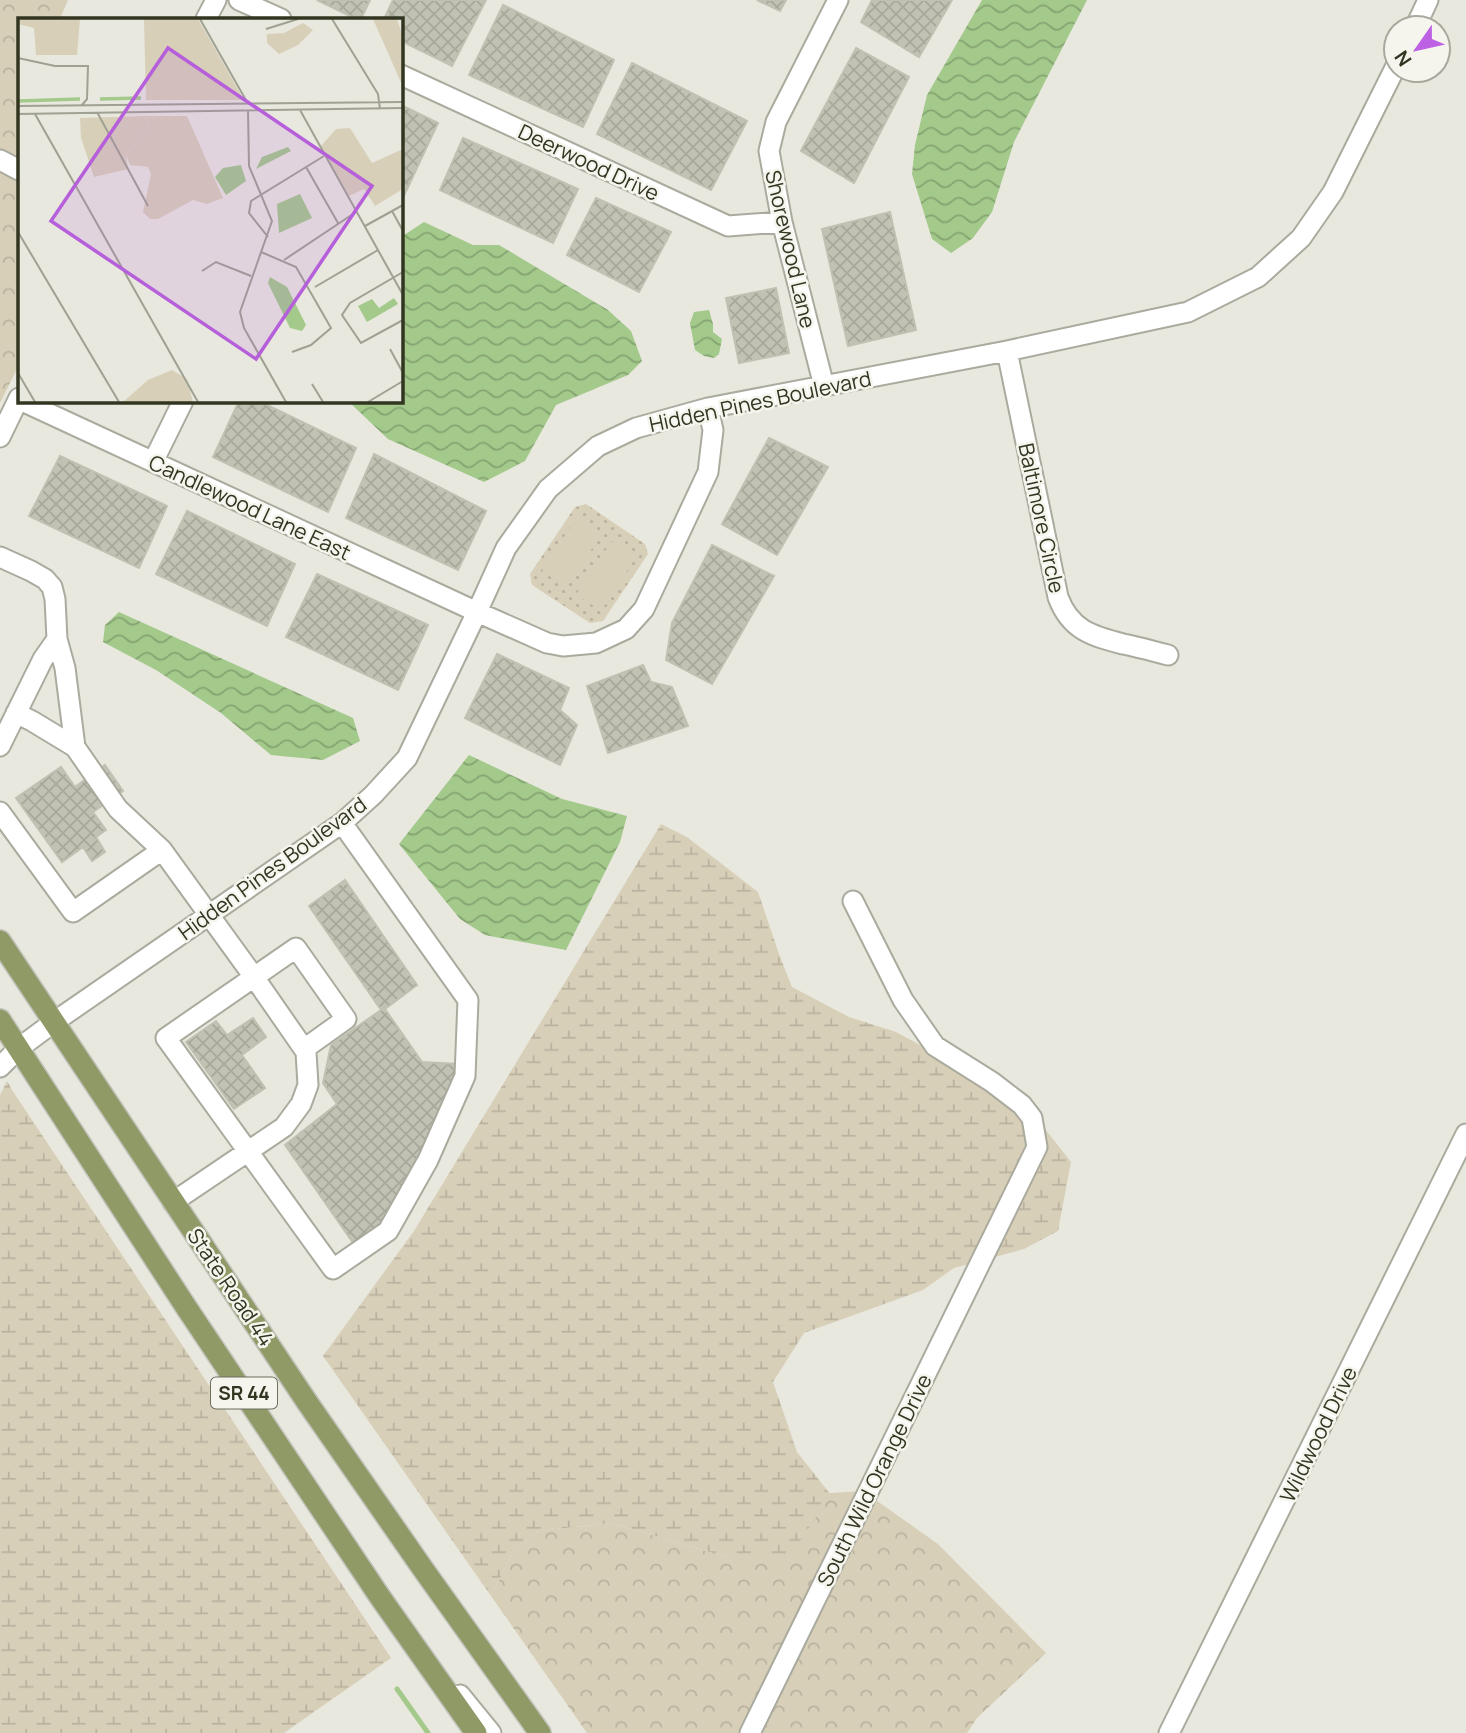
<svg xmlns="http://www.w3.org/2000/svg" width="1466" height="1733" font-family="Manrope,sans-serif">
	<defs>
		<pattern id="forest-crowns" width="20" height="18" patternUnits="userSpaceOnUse" patternTransform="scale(1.75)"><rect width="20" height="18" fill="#d8cfb9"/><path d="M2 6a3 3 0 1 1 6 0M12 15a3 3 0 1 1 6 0" fill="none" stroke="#bab29f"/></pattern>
		<pattern id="wetland-marsh" width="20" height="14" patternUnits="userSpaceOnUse" patternTransform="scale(1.75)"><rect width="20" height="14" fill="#d8cfb9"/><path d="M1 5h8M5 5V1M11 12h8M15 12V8" fill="none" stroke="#bab29f"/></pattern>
		<pattern id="park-dots" width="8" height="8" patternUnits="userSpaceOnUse" patternTransform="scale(1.75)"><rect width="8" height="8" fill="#d8cfb9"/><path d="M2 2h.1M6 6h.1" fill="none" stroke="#bab29f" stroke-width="1.8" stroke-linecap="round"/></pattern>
		<pattern id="water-waves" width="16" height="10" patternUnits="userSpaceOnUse" patternTransform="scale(1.75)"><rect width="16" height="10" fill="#a3c98b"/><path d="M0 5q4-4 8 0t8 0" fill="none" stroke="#85a471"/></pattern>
		<pattern id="building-cross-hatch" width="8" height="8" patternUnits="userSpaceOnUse" patternTransform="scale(1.75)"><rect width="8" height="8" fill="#c2c2b4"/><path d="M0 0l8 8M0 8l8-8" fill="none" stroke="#a7a79a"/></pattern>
	</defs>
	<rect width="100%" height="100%" fill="#e8e8de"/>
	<path fill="url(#forest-crowns)" d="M0 0H68L60 19H19V365L0 403Z
		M863 1491 938 1544 1046 1653 977 1718 967 1733H587L491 1596 514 1551 538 1531 611 1523 730 1558 830 1495V1493Z"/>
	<path fill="url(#wetland-marsh)" d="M661 824 687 837 758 892 779 954 792 987 849 1017 896 1032 998 1087 1038 1120 1071 1162 1058 1231 1024 1249 954 1268 923 1290 804 1333 773 1382 797 1452 831 1495 792 1553 730 1558 611 1523 538 1531 514 1551 491 1596 323 1356 414 1231Z
		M7 1081 12 1090 391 1658 284 1733H0V1095Z"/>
	<path fill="url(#park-dots)" d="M586 504 645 544 648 554 603 621 590 623 532 585 530 574 575 507Z"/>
	<path fill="#d8cfb9" d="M577 517 602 534 566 587 542 571Z
		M612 541 636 557 601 611 576 594Z"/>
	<path fill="url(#water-waves)" d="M982 0H1087L1014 142 992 212 973 238 951 253 932 239 912 174 915 145 927 95Z
		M424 222 473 245H499L608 310 631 331 642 361 628 375 556 405 525 461 484 482 388 439 348 401H401V245L404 235Z
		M709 310 713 324V332L722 339 719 354 714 358 704 356 695 350 690 323 694 312Z
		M119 612 353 718 360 741 323 760 271 755 221 713 156 670 103 642 105 625Z
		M469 755 562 799 627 816 620 842 566 950 485 935 460 919 399 844Z"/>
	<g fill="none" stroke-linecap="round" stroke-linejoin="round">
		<path stroke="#a3c98b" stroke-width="5" d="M397 1689 428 1733"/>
	</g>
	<path fill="url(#building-cross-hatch)" stroke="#c0c1b2" stroke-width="2" d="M317 0H370L361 19H356Z
		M393 0H486L452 66 401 41V19H384Z
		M757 0H786L780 11Z
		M872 0H952L919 57 861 22Z
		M503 5 614 60 583 127 469 75Z
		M856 48 909 77 854 183 801 151Z
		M632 63 747 121 711 190 597 134Z
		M401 105 438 123 401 202Z
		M463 138 578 189 553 243 440 190Z
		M596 198 671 232 639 292 567 255Z
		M890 212 916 330 848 346 822 229Z
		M776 288 789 353 739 363 726 298Z
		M239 401H259L356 448 328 512 213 457Z
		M769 438 828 467 777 555 722 524Z
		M374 454 486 511 458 570 346 518Z
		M60 456 167 506 139 568 29 516Z
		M187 511 295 564 267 626 156 574Z
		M712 545 774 576 712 684 666 660 672 623Z
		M317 574 428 625 398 690 286 637Z
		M497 654 569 688 560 710 577 725 560 765 465 718Z
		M643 665 651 682 672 687 688 726 608 753 587 686Z
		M105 765 123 791 93 812 106 830 96 837 105 852 92 861 83 847 62 862 16 798 61 767 75 787Z
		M345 880 417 985 385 1009 422 1062 458 1064 457 1079 383 1228 356 1247 285 1145 337 1104 323 1083 331 1045 381 1010 309 906Z
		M253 1018 266 1037 242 1055 265 1088 234 1109 186 1042 216 1021 227 1035Z"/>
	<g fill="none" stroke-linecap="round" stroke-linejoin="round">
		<g stroke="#aaab9e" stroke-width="23">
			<path id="minor" d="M239 0 281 19
				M206 19 216 0
				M1415 28 1428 0
				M401 75 728 226 782 222
				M0 160 19 170
				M1007 351 1058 597C1070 630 1092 636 1123 644 1138 647 1153 651 1168 655
				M824 386 782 222 769 151 776 122 838 0
				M22 401 477 612 547 643 563 646 596 643 626 629 644 609 708 472 713 430 708 408
				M0 437 19 398
				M153 462 183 401
				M0 557 31 571 45 579 52 587 55 599 57 639 65 668 75 747
				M16 713 32 721 75 747 118 809 162 850 254 977 306 1052 308 1085 301 1104 284 1127 173 1202
				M0 746 43 659 57 639
				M0 812 73 912 162 850
				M304 1049 346 1019 296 948 166 1038 333 1269 388 1231 428 1160 465 1076 468 1000 342 823
				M0 1067 19 1048 54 1022 342 823 373 795 407 758 477 612 506 548 548 489 598 446 636 428 708 408 1007 351 1188 312 1258 277 1301 238 1333 192 1396 66
				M460 1695 491 1733
				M750 1733 1037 1147 1032 1118 1022 1105 992 1082 935 1046 903 1000 853 901
				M1169 1733 1466 1134"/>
		</g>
		<g stroke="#c2c3bc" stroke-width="24">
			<path id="major" d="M0 941 307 1402 423 1569 540 1733
				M0 1020 186 1307 380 1597 476 1733"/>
		</g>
		<use href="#minor" stroke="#fff" stroke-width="19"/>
		<use href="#major" stroke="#8f9a67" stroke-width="21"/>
	</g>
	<g text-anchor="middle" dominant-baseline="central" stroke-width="5" stroke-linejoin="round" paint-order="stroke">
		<rect fill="#f5f5ee" stroke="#6c6f5e" stroke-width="2" x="211" y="1377.5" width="66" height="31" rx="5"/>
		<g font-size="19" font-weight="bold" fill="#323621">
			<text x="244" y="1393">SR 44</text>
		</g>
		<g font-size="21" fill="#323621" stroke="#f5f5ee">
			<text transform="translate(589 162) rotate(25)">Deerwood Drive</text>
			<text transform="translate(791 249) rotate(77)">Shorewood Lane</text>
			<text transform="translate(760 401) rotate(-12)">Hidden Pines Boulevard</text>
			<text transform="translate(250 507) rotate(25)">Candlewood Lane East</text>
			<text transform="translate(1042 518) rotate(78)">Baltimore Circle</text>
			<text transform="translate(272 868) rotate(-36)">Hidden Pines Boulevard</text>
			<text transform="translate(231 1287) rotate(56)">State Road 44</text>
			<text transform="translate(1318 1434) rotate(-64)">Wildwood Drive</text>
			<text transform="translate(874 1480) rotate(-64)">South Wild Orange Drive</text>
		</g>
	</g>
	<g transform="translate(18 18)">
		<rect width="385" height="385" fill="#e8e8de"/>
		<path d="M355 1H379L385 19V69ZM127 98 131 109 108 137 110 151 76 159 63 120 62 100ZM332 110 354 145 385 131V171L357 188 346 171 331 178 303 128 318 111ZM154 352 169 361 175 384H105L130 362Z" fill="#d8cfb9"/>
		<path d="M0 1H62L59 37H18L16 10 0 6ZM126 1H180L226 82H128ZM285 5 295 12 280 27 261 36 249 25V16L266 15ZM127 98H169L205 180 189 186 175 182 140 201H132L125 194 133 156 130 149 112 147 108 137 131 109Z" fill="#d8cfb9"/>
		<path d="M270 129 273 133 238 151 244 139ZM223 147 228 163 208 177 197 159 205 150ZM282 176 294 200 261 215 259 186ZM252 259 269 269 288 307 284 313 272 310 250 265ZM376 280 380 286 349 304 340 288 354 281 361 290Z" fill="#a3c98b"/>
		<path fill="none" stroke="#a3c98b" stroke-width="3.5" d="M82 81 123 80M0 83 62 81"/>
		<path fill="none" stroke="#9fa192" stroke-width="2" d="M182 1 229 84M314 1 360 76 362 91M248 11 280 1M0 40 37 48H70L69 81 64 87M0 88 385 84M230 92 231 148 254 203 222 294 226 310 268 384M282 92 385 277M79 94 130 188M0 96 385 90M17 96 180 384M288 149 320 205M374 193 385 213M347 208 385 187M0 214 101 384M250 219 231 195 233 183 306 138M243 234 278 249 313 310 293 327 274 334M266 242 338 194M184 253 198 244 233 258M385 254 332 285 324 297 343 325 385 302M297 269 360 232M372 331 385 355M0 355 17 384M294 366 305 384M350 384 385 363"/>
		<path fill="#b65fda" fill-opacity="0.15" stroke="#b65fda" stroke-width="3.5" d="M150 30 354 168 238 341 33 203Z"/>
		<rect width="385" height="385" fill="none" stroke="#323621" stroke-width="3.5"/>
	</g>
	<g transform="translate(1417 49) rotate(236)"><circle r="33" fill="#f5f5ee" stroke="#a7a99c" stroke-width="2"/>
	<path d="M0-5L12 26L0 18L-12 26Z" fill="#bd61e4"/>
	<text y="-10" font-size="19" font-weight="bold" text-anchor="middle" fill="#323621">N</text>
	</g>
</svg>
